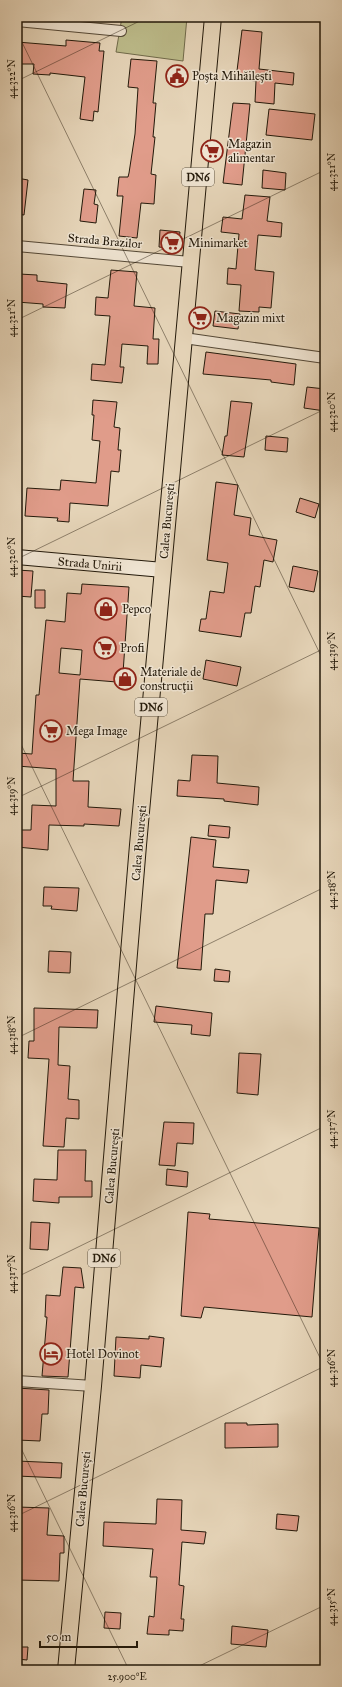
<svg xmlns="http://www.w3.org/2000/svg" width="342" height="1687" font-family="'IM FELL Great Primer',serif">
	<rect width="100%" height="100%" fill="#e6d5b9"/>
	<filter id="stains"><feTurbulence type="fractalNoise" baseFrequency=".005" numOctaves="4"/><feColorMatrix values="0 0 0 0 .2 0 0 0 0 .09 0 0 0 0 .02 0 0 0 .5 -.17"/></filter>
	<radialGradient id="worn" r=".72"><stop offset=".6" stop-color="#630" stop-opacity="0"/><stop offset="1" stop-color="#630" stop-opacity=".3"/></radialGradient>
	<path fill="#bcbb8a" stroke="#706a4a" d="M122 17H187L183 61 116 52Z"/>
	<path fill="#e09c8a" stroke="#23190a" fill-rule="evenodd" d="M242 30 262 32 259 69 294 73 293 85 275 83 274 104 255 102 256 81 236 79Z
		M66 40 100 43 99 51H104L98 112 94 111 93 121 80 119 85 77 50 73V75L33 74 34 64H17V42L66 46Z
		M131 59 157 61 153 103H156L153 137H155L151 174 156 175 154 204 141 203 137 238 119 236 123 196H117L119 177H128L129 173 135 134 138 88 128 87Z
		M233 103 250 104 242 185 223 183Z
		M269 109 315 114 312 140 266 135Z
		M263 170 286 173 285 190 262 188Z
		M17 178 28 180 24 215 17 214Z
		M84 189 96 190 94 204 98 205 96 223 80 221Z
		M245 195 270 197 267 221 282 223 281 237 258 235 255 270 274 272 271 308 259 307V312L239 311 241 285 227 284 228 268 236 269 239 234 221 232 223 217 242 219Z
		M160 230 180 232 178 249 159 247Z
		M111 270 137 272 134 306 155 308 153 339H159L158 364H147L148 346 122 344 120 367H124L122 383 91 380 92 364 105 365 110 316 95 315 96 297 108 298Z
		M19 274 37 275V281L67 284 65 308 43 307V304L17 302Z
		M215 311 240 314 238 329 213 326Z
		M206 352 296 364 294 385 271 382V380L203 374Z
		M307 387 325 389V411L304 408Z
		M93 400 117 402 114 427 120 428 118 450H121L119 472 111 471 108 506 70 503 69 522 57 521 58 518 25 516 27 488 60 490 61 480 96 483 100 441 92 440 94 415H92Z
		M231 401 252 403 244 457 222 455 225 436H227Z
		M266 436 288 438 287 452 265 450Z
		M216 482 238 485 234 515 251 518 249 535 277 540 273 562 264 560 260 587 255 586 251 613H245L241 637 199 631 201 619H206L210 591 224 593 228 563 207 560Z
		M300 498 319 504 315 518 296 512Z
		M293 566 318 571 314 592 289 587Z
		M17 570 33 571 31 597 17 596Z
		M82 584 129 587 123 673H130L129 683 80 679 73 781H89L88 807 121 809 119 826 84 824V826L49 825 48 850 17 847V830H31L32 805 56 806V769L17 766V753L32 754 36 695H39L46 620 65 622 67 593 81 594ZM61 648 82 650 80 675 59 673Z
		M35 590H45V608H35Z
		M206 660 241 667 237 686 203 679Z
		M192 755 218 756 217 783 259 787 258 805 224 801V799L177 796 178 780 190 781Z
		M209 825 230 827 229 838 208 836Z
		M191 837 216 840 213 867 249 870 247 883 216 880 213 914H205L201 970 177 968Z
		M44 887 79 888 77 911 51 909 52 906H43Z
		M49 951 71 952 70 973 48 972Z
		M215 969 230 971 229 982 214 981Z
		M156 1006 212 1013 210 1036 191 1034 192 1025 154 1022Z
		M34 1008 98 1010 97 1028 59 1027 58 1065 70 1066 68 1099 79 1100V1119L66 1118 64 1147 43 1146 49 1059 28 1058 29 1041H34Z
		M239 1053 261 1054 258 1095 237 1093Z
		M164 1122 194 1123 193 1144 177 1143 175 1166 159 1165Z
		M58 1150H86L85 1181H92V1197H59V1203L33 1201 34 1179 57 1180Z
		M167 1169 188 1172 187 1187 166 1185Z
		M188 1212 210 1214 209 1219 319 1228 312 1317 204 1307 201 1318 181 1316Z
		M31 1222 50 1223 48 1250 30 1249Z
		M63 1267 81 1268 84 1288 75 1287 68 1377 42 1376 47 1317H45L46 1295 60 1296Z
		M149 1336 164 1338 161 1367 141 1365 140 1378 114 1376 116 1337 149 1339Z
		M17 1388 49 1390 48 1414H42L40 1441 17 1440Z
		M225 1423H247V1425L278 1424V1447L225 1448Z
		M17 1461 62 1463 61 1478 17 1476Z
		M157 1499 182 1500 181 1530 206 1532 204 1544 182 1542 179 1585 184 1586 181 1619H184L183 1631 169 1630V1635L147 1634 149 1616 154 1617 157 1577H150L153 1549 103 1546 104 1522 156 1524Z
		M17 1507 49 1508 47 1535 64 1536V1553H60L59 1581 17 1580Z
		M277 1514 299 1516 297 1531 276 1529Z
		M105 1612 121 1613 120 1629 104 1628Z
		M232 1626 268 1630 266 1647 231 1644Z
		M17 1647H28L27 1660 17 1659Z"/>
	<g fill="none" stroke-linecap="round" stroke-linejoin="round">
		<g stroke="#544836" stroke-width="12">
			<path id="minor" d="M17 21 121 31
				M17 246 190 262
				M184 338 325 358
				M17 1381 93 1386"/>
		</g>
		<g stroke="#23190a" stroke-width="16">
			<path id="secondary" d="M17 557 163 570"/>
		</g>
		<g stroke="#23190a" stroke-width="18">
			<path id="primary" d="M66 1670 93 1386 138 845 213 17"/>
		</g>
		<use href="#minor" stroke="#efe4d2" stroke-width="10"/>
		<use href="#secondary" stroke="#efe4d2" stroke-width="14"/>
		<use href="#primary" stroke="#e6d5b9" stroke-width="16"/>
	</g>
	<path fill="none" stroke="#23190a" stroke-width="1" stroke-opacity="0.45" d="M17 32 325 664M17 81 148 17M17 320 325 170M17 559 325 409M17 736 325 1368M17 798 325 648M17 1038 325 887M17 1277 325 1126M17 1440 129 1670M17 1516 325 1366M191 1670 325 1605"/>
	<defs>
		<g id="civic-ring" transform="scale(1.15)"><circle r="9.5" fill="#efe4d2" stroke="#8f2418" stroke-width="1.5"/><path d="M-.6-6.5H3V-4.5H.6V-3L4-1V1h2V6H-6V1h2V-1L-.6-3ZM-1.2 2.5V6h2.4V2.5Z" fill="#8f2418"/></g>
		<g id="supermarket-ring" transform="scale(1.15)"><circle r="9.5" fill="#efe4d2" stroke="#8f2418" stroke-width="1.5"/><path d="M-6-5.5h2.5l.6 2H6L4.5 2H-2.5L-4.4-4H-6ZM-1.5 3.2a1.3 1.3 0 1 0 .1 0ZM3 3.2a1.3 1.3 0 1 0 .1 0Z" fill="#8f2418"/></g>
		<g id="shop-ring" transform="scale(1.15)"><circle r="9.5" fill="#efe4d2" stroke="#8f2418" stroke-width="1.5"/><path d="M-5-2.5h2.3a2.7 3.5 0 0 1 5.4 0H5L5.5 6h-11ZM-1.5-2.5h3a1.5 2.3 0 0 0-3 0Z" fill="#8f2418"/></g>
		<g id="hotel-ring" transform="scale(1.15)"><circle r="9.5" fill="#efe4d2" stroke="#8f2418" stroke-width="1.5"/><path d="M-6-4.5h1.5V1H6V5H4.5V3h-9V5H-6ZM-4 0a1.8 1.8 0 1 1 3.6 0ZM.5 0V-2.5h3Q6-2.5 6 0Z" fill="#8f2418"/></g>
	</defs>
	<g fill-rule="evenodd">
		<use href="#civic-ring" x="177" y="76"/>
		<use href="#supermarket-ring" x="212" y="151"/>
		<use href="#supermarket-ring" x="172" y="243"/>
		<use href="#supermarket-ring" x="200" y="318"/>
		<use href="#shop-ring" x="106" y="609"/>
		<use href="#supermarket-ring" x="105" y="648"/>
		<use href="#shop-ring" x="125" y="679"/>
		<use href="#supermarket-ring" x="51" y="731"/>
		<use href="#hotel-ring" x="51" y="1354"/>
	</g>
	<g text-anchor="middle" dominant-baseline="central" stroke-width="3" stroke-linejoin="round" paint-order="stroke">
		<g fill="#efe4d2" stroke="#605646" stroke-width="1">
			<rect x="182" y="168" width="32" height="18" rx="3"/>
			<rect x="135" y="698" width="32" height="18" rx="3"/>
			<rect x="88" y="1249" width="32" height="18" rx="3"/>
		</g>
		<g font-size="11" font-weight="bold" fill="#23190a">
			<text x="198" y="177">DN6</text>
			<text x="151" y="707">DN6</text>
			<text x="104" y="1258">DN6</text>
		</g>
		<g font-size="12" fill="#23190a" stroke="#efe4d2" text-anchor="start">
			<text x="192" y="76">Poșta Mihăilești</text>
			<text x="228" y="144">Magazin<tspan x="228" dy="14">alimentar</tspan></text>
			<text x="188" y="243">Minimarket</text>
			<text x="216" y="318">Magazin mixt</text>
			<text x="122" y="609">Pepco</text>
			<text x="120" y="648">Profi</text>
			<text x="140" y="672">Materiale de<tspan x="140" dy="14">construcții</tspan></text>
			<text x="66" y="731">Mega Image</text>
			<text x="66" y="1354">Hotel Dovinot</text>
		</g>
		<g font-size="12" fill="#23190a" stroke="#efe4d2">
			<text transform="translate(105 241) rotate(5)">Strada Brazilor</text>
			<text transform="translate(167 521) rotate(-85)">Calea București</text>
			<text transform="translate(90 564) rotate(5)">Strada Unirii</text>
			<text transform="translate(139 843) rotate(-85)">Calea București</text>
			<text transform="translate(112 1166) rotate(-85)">Calea București</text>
			<text transform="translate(83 1489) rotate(-85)">Calea București</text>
		</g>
	</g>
	<rect width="342" height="1687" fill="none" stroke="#e6d5b9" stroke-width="44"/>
	<path d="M40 1641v6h97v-6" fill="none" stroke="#23190a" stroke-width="2"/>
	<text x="46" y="1641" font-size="12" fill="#23190a" stroke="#efe4d2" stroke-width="3" paint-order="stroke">50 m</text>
	<rect x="22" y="22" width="298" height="1643" fill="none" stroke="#23190a" stroke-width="1.5"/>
	<g font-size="10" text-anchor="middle" fill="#23190a">
		<text transform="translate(11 79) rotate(-90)" y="4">44.322°N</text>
		<text transform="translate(331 172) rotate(-90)" y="4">44.321°N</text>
		<text transform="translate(11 318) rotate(-90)" y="4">44.321°N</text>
		<text transform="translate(331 412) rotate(-90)" y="4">44.320°N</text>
		<text transform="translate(11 557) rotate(-90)" y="4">44.320°N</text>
		<text transform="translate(331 651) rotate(-90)" y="4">44.319°N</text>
		<text transform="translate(11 796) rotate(-90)" y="4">44.319°N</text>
		<text transform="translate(331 890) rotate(-90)" y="4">44.318°N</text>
		<text transform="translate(11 1035) rotate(-90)" y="4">44.318°N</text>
		<text transform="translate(331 1129) rotate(-90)" y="4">44.317°N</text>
		<text transform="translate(11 1274) rotate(-90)" y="4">44.317°N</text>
		<text transform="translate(331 1368) rotate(-90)" y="4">44.316°N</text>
		<text transform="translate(11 1513) rotate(-90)" y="4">44.316°N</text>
		<text transform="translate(331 1607) rotate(-90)" y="4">44.315°N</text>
		<text x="127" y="1680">25.900°E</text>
	</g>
	<rect width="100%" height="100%" filter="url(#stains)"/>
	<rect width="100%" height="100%" fill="url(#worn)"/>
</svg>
